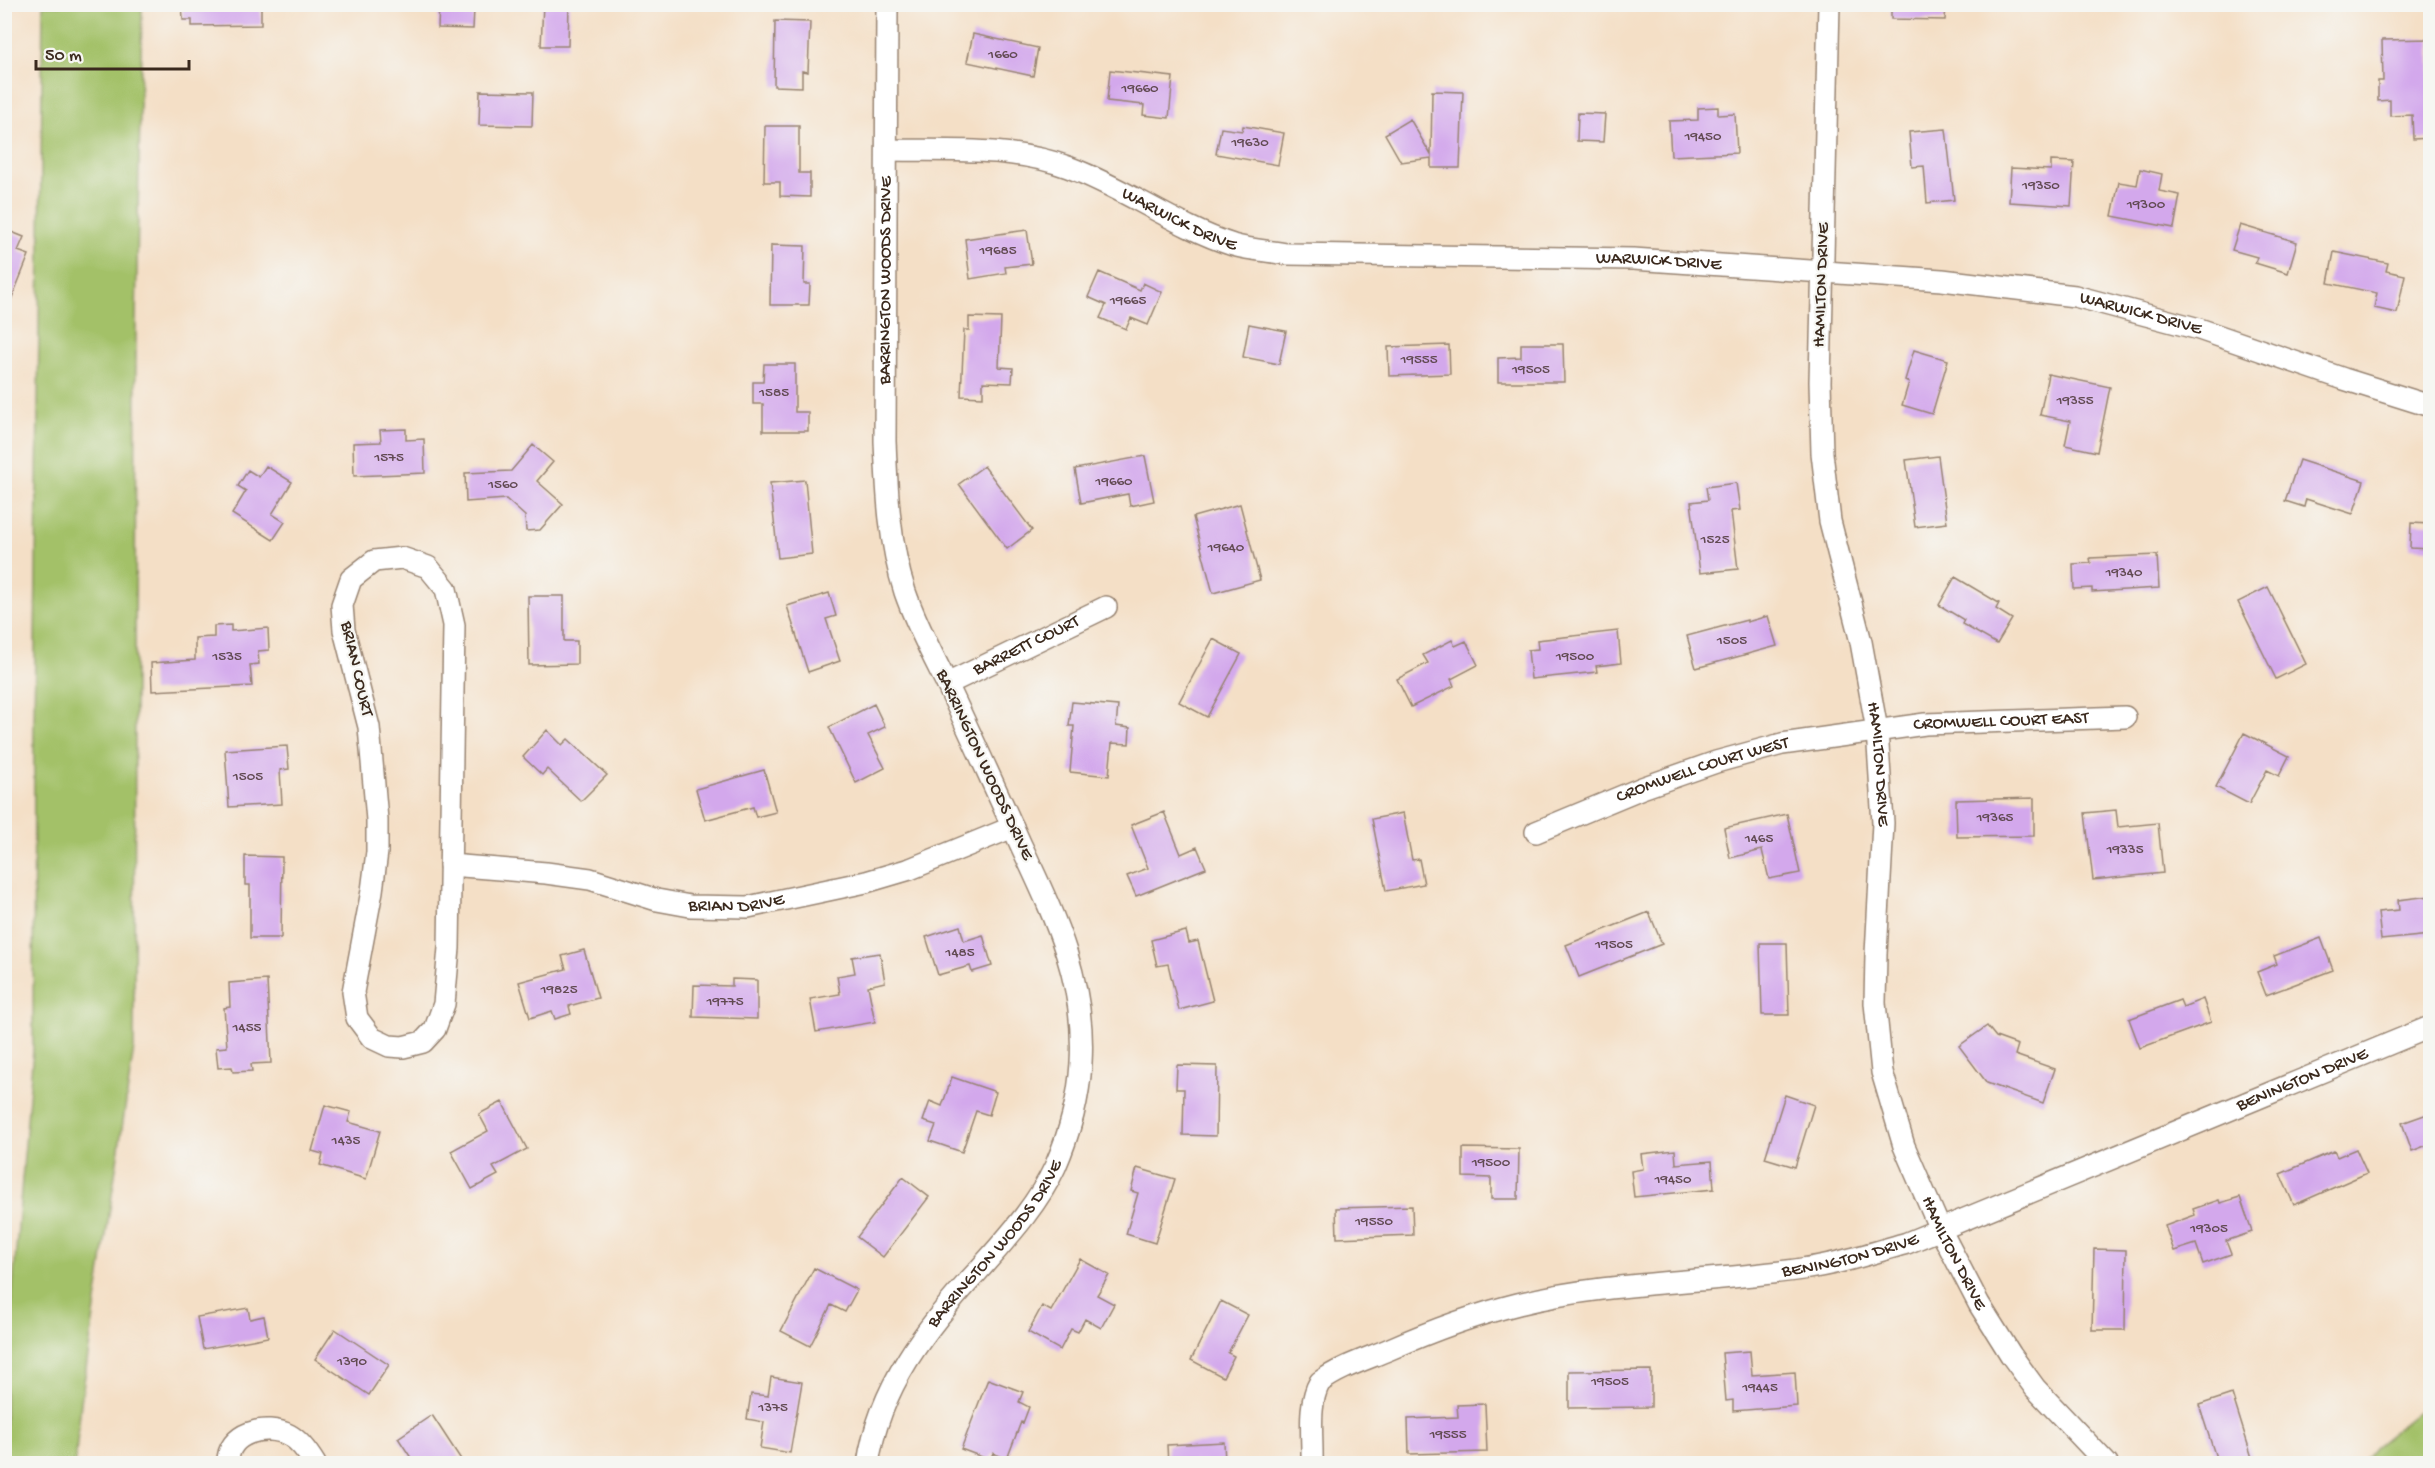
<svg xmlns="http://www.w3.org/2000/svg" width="2435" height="1468" font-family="'Gochi Hand',sans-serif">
	<rect width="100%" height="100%" fill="#f6f6f2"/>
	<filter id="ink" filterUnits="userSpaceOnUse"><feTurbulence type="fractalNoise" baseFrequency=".0167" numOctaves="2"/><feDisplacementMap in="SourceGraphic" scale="12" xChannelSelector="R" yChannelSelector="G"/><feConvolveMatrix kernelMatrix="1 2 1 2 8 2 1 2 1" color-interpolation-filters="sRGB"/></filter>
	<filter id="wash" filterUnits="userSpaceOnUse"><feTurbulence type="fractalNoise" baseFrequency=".008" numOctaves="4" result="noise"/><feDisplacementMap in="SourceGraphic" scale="24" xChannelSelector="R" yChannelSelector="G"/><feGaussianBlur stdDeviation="1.35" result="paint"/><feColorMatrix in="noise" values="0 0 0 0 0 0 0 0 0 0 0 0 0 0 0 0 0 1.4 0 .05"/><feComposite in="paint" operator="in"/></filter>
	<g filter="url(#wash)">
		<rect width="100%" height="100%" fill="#f4dfc6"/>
		<path fill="#a3c168" stroke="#6f7643" stroke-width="1.5" d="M43 5H142L136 321 134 1048 81 1402 75 1463 5 1464V1380L33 1050 34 728Z
			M2430 1402V1463H2361L2374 1447Z"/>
		<g id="blocks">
			<path fill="#d3a8ec" d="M182 4H261V25L192 26V20H183Z
				M439 4H456V9H474L473 29 438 28Z
				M543 4H569L568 46H541Z
				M1891 4H1946L1945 20 1891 19Z
				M775 21 810 22 808 72 802 71V87L774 86Z
				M973 34 1038 48 1033 76 967 62Z
				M2430 39V138L2413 139 2412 115 2390 116V100L2378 101V81H2383L2382 40Z
				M1110 70 1173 77 1169 118 1143 115 1144 105 1107 101Z
				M480 91 533 92 532 126 479 125Z
				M1432 91 1463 92 1460 168H1431V158L1401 162 1385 134 1410 119 1431 155Z
				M1718 107V115L1735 114 1737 153 1671 156 1669 121 1698 120V108Z
				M1578 113 1605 114 1603 142 1577 141Z
				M765 126H799V173H810V197L780 196V182H764Z
				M1243 126 1284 133 1278 165 1216 154 1221 128 1242 131Z
				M1946 129 1954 200 1927 203 1924 166 1912 167 1909 132Z
				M2051 161 2074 162 2071 206 2009 202 2011 168 2051 170Z
				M2140 169 2162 174 2159 191 2180 195 2174 228 2112 216 2119 182 2137 185Z
				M2240 225 2297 242 2288 273 2255 263 2257 257 2232 250Z
				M4 229 24 237 18 251 29 255 5 315Z
				M1027 230 1032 264 1005 267 1006 273 970 279 965 239Z
				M771 245 805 246 804 284H810L809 305H770Z
				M2334 252 2388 263 2386 271 2405 275 2397 313 2374 308 2377 293 2328 283Z
				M1099 272 1140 290 1143 283 1162 292 1148 325 1131 318 1126 329 1100 318 1106 305 1088 297Z
				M969 317 1001 318 999 367 1013 368 1012 383 983 382V397L961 396 964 330H969Z
				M1249 324 1286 331 1279 364 1243 357Z
				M1521 344H1563L1564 382H1498V358L1521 357Z
				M1449 345 1450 374 1389 376 1388 347Z
				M1914 350 1948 360 1932 414 1902 405 1909 382 1905 380Z
				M764 364H795V412H808V431H763V404H753V382H763Z
				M2048 374 2110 387 2097 452 2065 445 2070 421 2040 415Z
				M406 429V440L424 439 425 473 354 476 353 443 381 442 380 430Z
				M533 445 553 462 537 481 563 504 540 530 526 531 525 516 506 499 466 502 465 473 511 471Z
				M1145 456 1154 501 1130 506 1128 494 1081 503 1075 469Z
				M1938 456 1947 523 1915 527 1906 460Z
				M2299 460 2364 481 2353 514 2306 499 2304 507 2285 501Z
				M266 466 292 482 272 514 285 522 273 540 232 514 246 491 238 486 248 470 259 477Z
				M984 466 1032 530 1007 549 959 484Z
				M805 480 812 554 778 558 770 483Z
				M1736 483 1740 510 1731 511 1738 569 1700 573 1691 502 1708 500 1706 487Z
				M1240 504 1260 580 1213 593 1193 517Z
				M2411 523 2430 524V549L2410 548Z
				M2157 555 2159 588 2092 592V588L2074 589 2073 564 2091 563 2090 558Z
				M1955 577 1999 603 1996 609 2012 619 1997 644 1962 624 1964 620 1939 605Z
				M2268 587 2306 664 2276 679 2238 602Z
				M829 593 836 616 826 619 840 661 808 672 787 606Z
				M528 596H564V641H577V664L529 665Z
				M1768 616 1777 646 1696 668 1687 636 1747 620V622Z
				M231 625V631L268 628 269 650 258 651 259 664 250 665 252 686 152 691 151 663 195 660V638L214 637V626Z
				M1618 631 1621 663 1596 666 1597 672 1531 679 1528 650 1538 649 1537 640Z
				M1213 639 1241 654 1207 717 1179 702Z
				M1452 640 1455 646 1466 641 1478 665 1451 679 1454 686 1411 707 1397 679 1428 663 1423 655Z
				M1072 702 1118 706 1116 726 1130 728 1129 744 1112 743 1109 776 1070 772 1074 726H1069Z
				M874 704 885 727 868 735 885 768 856 783 829 727Z
				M547 730 562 745 568 739 607 775 581 801 547 769 542 775 523 757Z
				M2244 733 2289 756 2279 776 2267 770 2249 804 2216 787Z
				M287 746 289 769 280 770 282 804 229 807 225 750Z
				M764 770 776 812 756 817 753 807 705 820 696 789Z
				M2034 798V836L1957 837 1956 800Z
				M2116 810 2118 827 2158 823 2163 873 2093 880 2085 813Z
				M1164 812 1181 854 1197 847 1206 868 1136 896 1127 876 1148 868 1131 825Z
				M1403 813 1412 860 1419 859 1424 884 1386 891 1372 819Z
				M1787 814 1800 873 1769 879 1762 850 1730 858 1724 828Z
				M245 856 282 857 281 938H250V885H245Z
				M2430 896V935L2381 940 2378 912 2399 910 2398 900Z
				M1649 912 1662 944 1579 977 1566 945Z
				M960 926 964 941 983 935 992 966 972 972 970 966 938 975 926 937Z
				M1186 931 1189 943 1198 941 1213 1001 1179 1010 1168 964 1157 966 1151 940Z
				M2321 938 2333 970 2266 995 2257 972 2277 964 2274 956Z
				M1760 943H1787L1789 1015H1762Z
				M584 950 598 998 569 1006 571 1014 555 1019 552 1011 530 1018 519 982 566 969 562 956Z
				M880 953 885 982 868 986 875 1022 816 1032 810 999 840 994 837 976 855 973 852 957Z
				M732 979 757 980V1019L693 1017 694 985 732 986Z
				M267 980 271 1063 251 1064 252 1071 233 1072 232 1067 218 1068 216 1048 227 1047 224 1008 230 1007 229 983Z
				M2203 999 2211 1022 2140 1048 2129 1019 2180 1000 2183 1007Z
				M1987 1026 1996 1037 2018 1045 2015 1055 2055 1069 2043 1103 1987 1083 1959 1046Z
				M1177 1065 1217 1066 1216 1136 1183 1135 1184 1089H1176Z
				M952 1077 996 1092 989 1115 976 1111 962 1152 930 1141 936 1125 923 1121 930 1101 942 1106Z
				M1785 1095 1814 1105 1795 1167 1765 1158Z
				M502 1102 527 1149 493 1167 498 1175 472 1189 451 1151 488 1131 479 1114Z
				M325 1105 351 1112 348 1122 380 1131 366 1179 320 1165 323 1154 312 1151Z
				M2430 1113V1144L2412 1151 2402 1123Z
				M1463 1148 1519 1149 1518 1199H1491V1178L1463 1177Z
				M2356 1149 2367 1173 2294 1205 2280 1174 2334 1151 2337 1157Z
				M1675 1150 1676 1164 1712 1161 1714 1189 1634 1197 1631 1171 1643 1169 1641 1154Z
				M1137 1168 1175 1179 1155 1243 1126 1234 1138 1193 1131 1191Z
				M903 1177 929 1197 883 1257 857 1237Z
				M2240 1197 2252 1232 2226 1241 2231 1254 2203 1264 2196 1244 2174 1251 2165 1226 2195 1215 2193 1209 2219 1200 2220 1203Z
				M1412 1206 1413 1235 1337 1238 1336 1208Z
				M2094 1249 2126 1250 2125 1330H2092Z
				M1080 1259 1109 1275 1097 1295 1114 1304 1101 1328 1085 1319 1078 1332 1071 1329 1060 1350 1028 1332 1042 1306 1051 1311Z
				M814 1268 857 1290 845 1312 831 1305 810 1346 781 1331Z
				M1221 1301 1248 1315 1228 1353 1234 1356 1223 1377 1191 1360Z
				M248 1308 250 1319 264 1316 268 1337 203 1349 197 1317Z
				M335 1329 389 1365 369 1395 315 1359Z
				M1750 1351 1752 1375 1795 1372 1797 1406 1733 1411V1400L1726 1401 1722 1353Z
				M1651 1370V1407L1569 1408V1371Z
				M771 1377 802 1382 790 1453 760 1448 764 1422 747 1419 751 1394 768 1396Z
				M988 1379 1023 1392 1019 1402 1029 1407 1023 1423 1021 1422 1007 1459 993 1453 990 1460 961 1449Z
				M2232 1394 2254 1464H2218L2199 1405Z
				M1485 1404 1487 1452 1409 1454 1408 1419 1458 1417 1457 1405Z
				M432 1415 464 1464H415L398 1438Z
				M1224 1442 1225 1462 1168 1464 1167 1445Z"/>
		</g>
	</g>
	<g filter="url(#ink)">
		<use href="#blocks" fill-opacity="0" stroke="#988472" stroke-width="1.5"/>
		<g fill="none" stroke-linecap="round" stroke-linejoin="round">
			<g stroke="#988472" stroke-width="24">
				<g id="minor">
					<path id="s1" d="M1829 4 1820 382 1822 453 1830 521 1861 642 1877 730 1883 823 1876 954 1875 1003 1882 1072 1904 1146 1940 1229 1979 1304 2011 1355 2035 1388 2107 1464"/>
					<path id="s2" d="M887 150C947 151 1011 146 1068 167 1125 188 1175 226 1233 245 1250 250 1270 251 1287 254L1633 259 1942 280 2075 296 2199 329 2344 379 2430 406"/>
					<path d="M402 558 428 567 446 589 454 625 449 948 444 1004 435 1029 423 1042 403 1047 389 1046 372 1038 357 1018 353 992 372 891 377 852V820L369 727 344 630 342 605 351 579 374 561Z"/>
					<path id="s3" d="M947 684 1106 607"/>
					<path id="s4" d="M1536 832 1642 788 1716 762 1782 744 1925 724 2125 717"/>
					<path id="s5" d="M450 865 546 873 590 879 657 900 690 906 748 907 866 882 910 869 1013 827"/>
					<path d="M228 1464C226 1432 267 1423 289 1435 300 1441 309 1454 315 1464"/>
					<path id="s6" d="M868 1464C879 1387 927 1326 978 1271 1006 1239 1037 1206 1055 1167 1069 1135 1079 1098 1081 1063 1086 980 1054 916 1020 843 996 790 972 737 947 684 932 654 916 624 905 592 889 543 887 491 885 441L887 4"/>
					<path id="s7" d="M1312 1464C1313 1438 1307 1404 1320 1382 1340 1367 1367 1359 1390 1349 1431 1331 1474 1315 1518 1304 1611 1281 1708 1283 1802 1269 1838 1264 1872 1253 1907 1243L2430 1027"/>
				</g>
			</g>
			<use href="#minor" stroke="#fff" stroke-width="21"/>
		</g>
	</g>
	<g text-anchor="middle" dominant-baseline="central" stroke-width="4.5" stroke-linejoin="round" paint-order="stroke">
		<g font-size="15" fill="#614a52">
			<text x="1003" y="55">1660</text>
			<text x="1140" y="89">19660</text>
			<text x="1703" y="137">19450</text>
			<text x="1250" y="143">19630</text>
			<text x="2041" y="186">19350</text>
			<text x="2146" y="205">19300</text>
			<text x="998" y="251">19685</text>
			<text x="1128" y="301">19665</text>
			<text x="1419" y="360">19555</text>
			<text x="1531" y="370">19505</text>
			<text x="774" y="393">1585</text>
			<text x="2075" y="401">19355</text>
			<text x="389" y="458">1575</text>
			<text x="1114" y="482">19660</text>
			<text x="503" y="485">1560</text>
			<text x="1715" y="540">1525</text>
			<text x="1226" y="548">19640</text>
			<text x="2124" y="573">19340</text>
			<text x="1732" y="641">1505</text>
			<text x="227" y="657">1535</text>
			<text x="1575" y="657">19500</text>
			<text x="248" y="777">1505</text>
			<text x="1995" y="818">19365</text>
			<text x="1759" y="839">1465</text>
			<text x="2125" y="850">19335</text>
			<text x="1614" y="945">19505</text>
			<text x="960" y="953">1485</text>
			<text x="559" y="990">19825</text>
			<text x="725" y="1002">19775</text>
			<text x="247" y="1028">1455</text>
			<text x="346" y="1141">1435</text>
			<text x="1491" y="1163">19500</text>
			<text x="1673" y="1180">19450</text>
			<text x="1374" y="1222">19550</text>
			<text x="2209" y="1229">19305</text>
			<text x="352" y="1362">1390</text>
			<text x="1610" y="1382">19505</text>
			<text x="1760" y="1388">19445</text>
			<text x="773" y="1408">1375</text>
			<text x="1448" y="1435">19555</text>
		</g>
		<g font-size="18" fill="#3b2a1e" stroke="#f6f6f2">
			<text stroke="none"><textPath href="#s2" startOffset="306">WARWICK DRIVE</textPath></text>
			<text stroke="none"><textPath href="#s2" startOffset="792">WARWICK DRIVE</textPath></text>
			<text stroke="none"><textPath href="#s6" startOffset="1284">BARRINGTON WOODS DRIVE</textPath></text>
			<text transform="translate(1822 285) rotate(-88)">HAMILTON DRIVE</text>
			<text stroke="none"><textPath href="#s2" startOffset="1278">WARWICK DRIVE</textPath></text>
			<text stroke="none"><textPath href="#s3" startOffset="88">BARRETT COURT</textPath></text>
			<text transform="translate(356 669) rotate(77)">BRIAN COURT</text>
			<text stroke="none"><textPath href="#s4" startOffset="482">CROMWELL COURT EAST</textPath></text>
			<text transform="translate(984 765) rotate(65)">BARRINGTON WOODS DRIVE</text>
			<text stroke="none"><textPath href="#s1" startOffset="766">HAMILTON DRIVE</textPath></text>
			<text stroke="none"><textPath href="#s4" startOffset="178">CROMWELL COURT WEST</textPath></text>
			<text stroke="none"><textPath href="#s5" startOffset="291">BRIAN DRIVE</textPath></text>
			<text stroke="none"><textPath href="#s7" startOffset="1119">BENINGTON DRIVE</textPath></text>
			<text stroke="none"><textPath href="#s6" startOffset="258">BARRINGTON WOODS DRIVE</textPath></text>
			<text stroke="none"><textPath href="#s1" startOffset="1270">HAMILTON DRIVE</textPath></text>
			<text stroke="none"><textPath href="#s7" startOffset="633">BENINGTON DRIVE</textPath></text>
		</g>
	</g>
	<rect width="2435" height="1468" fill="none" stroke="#f6f6f2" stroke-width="24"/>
	<path d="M36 60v9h153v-9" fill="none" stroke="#3b2a1e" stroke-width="3"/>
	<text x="45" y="60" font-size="18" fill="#3b2a1e" stroke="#f6f6f2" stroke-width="4.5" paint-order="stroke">50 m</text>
</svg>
